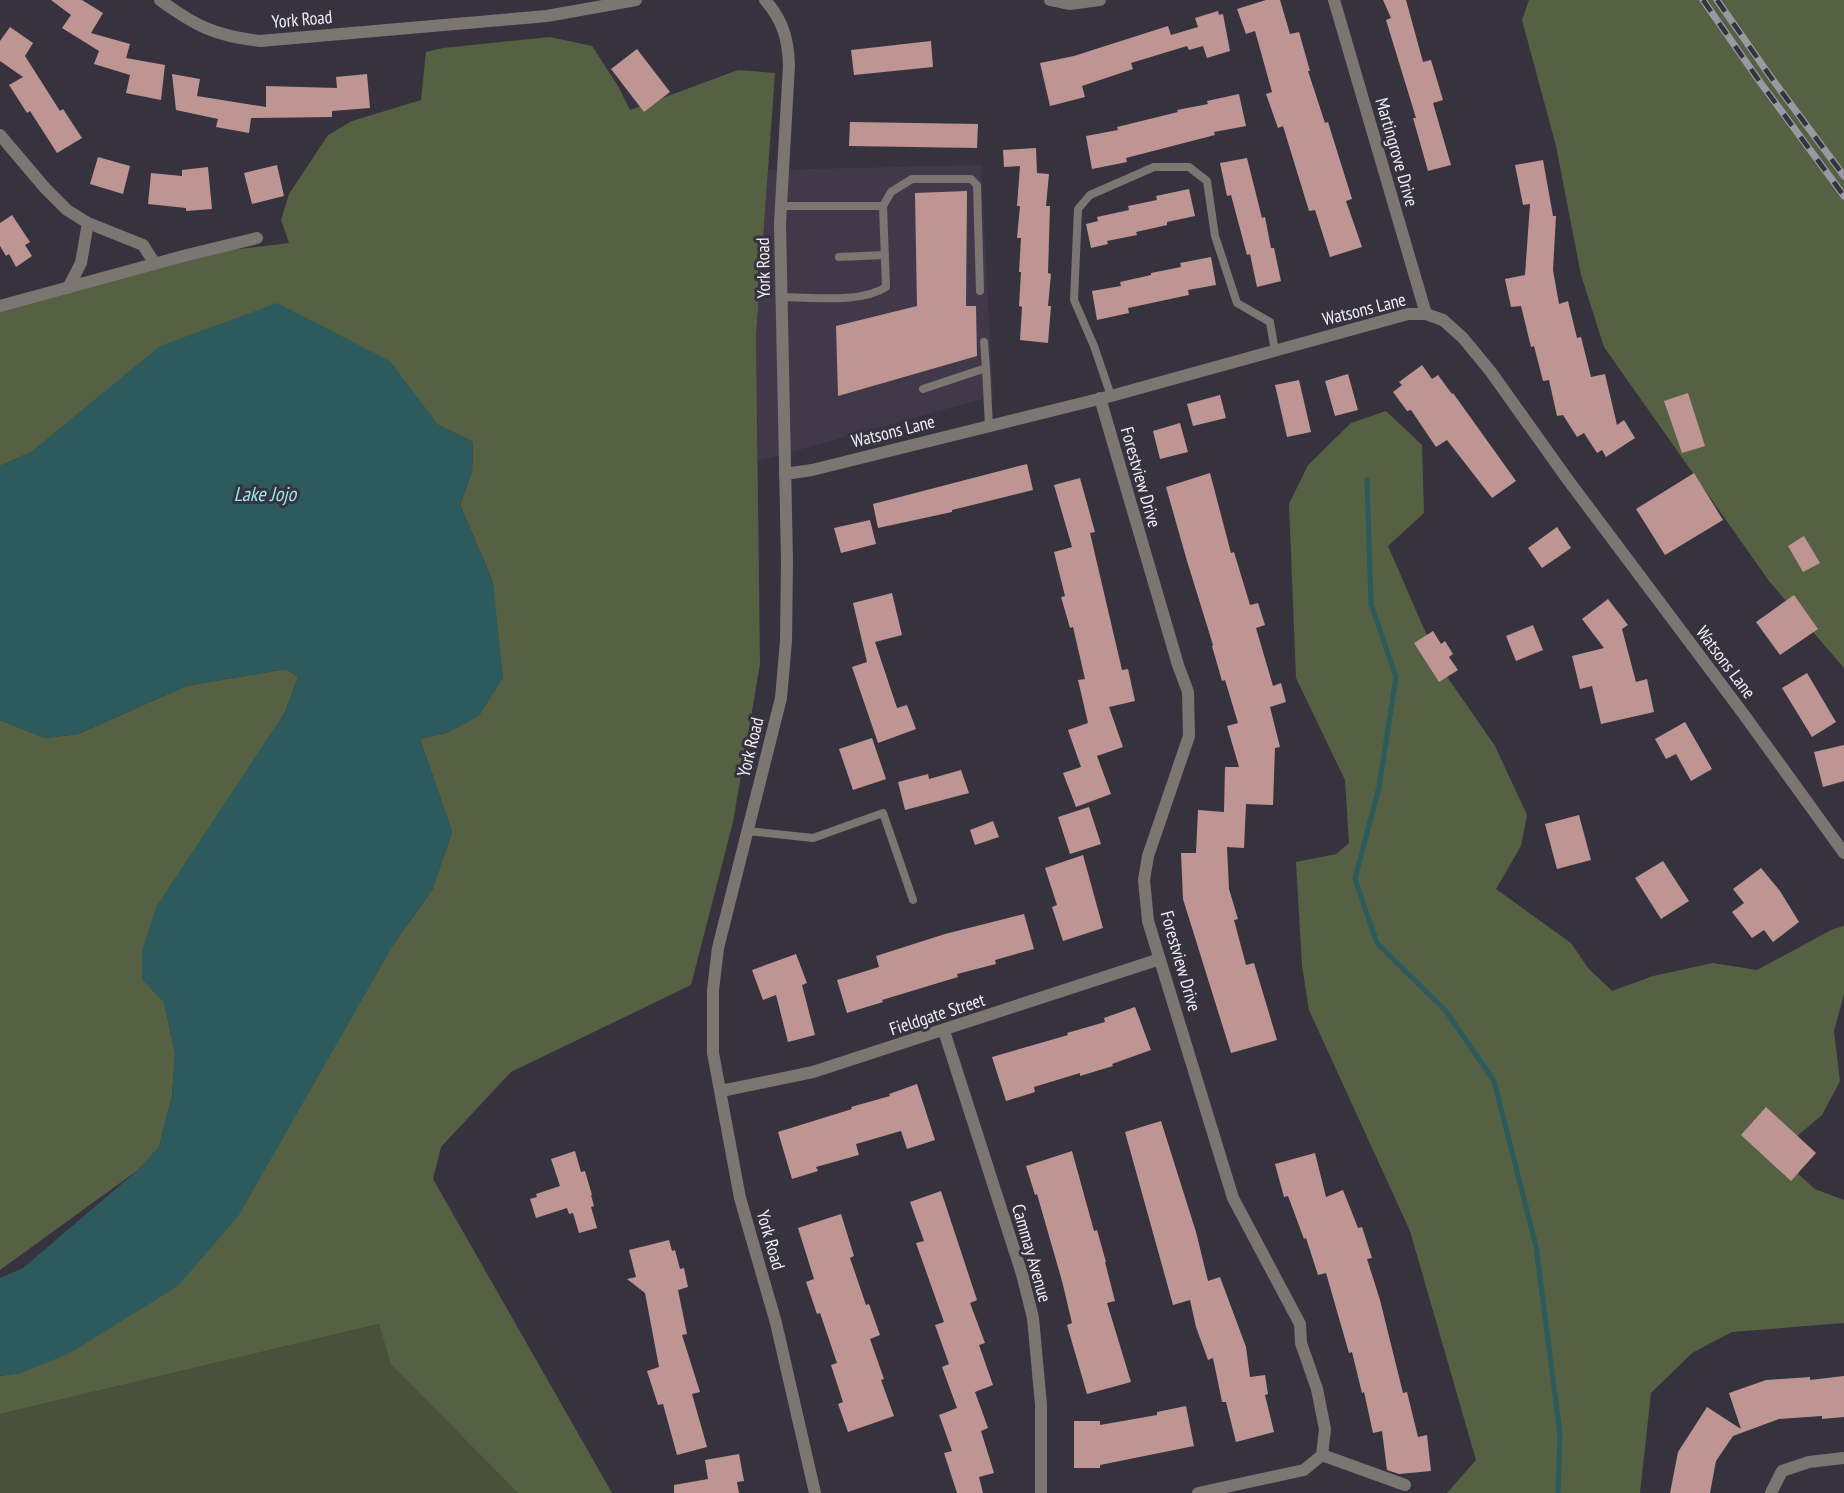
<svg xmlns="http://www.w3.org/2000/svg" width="1844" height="1493" font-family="'PT Sans Narrow',sans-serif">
	<rect width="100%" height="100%" fill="#36333f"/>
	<path fill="#413849" d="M981 165 993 396 758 461 756 336 768 170Z"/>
	<path fill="#49513a" d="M380 1324 612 1493H0V1414Z"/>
	<path fill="#556142" d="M1529 0H1844V668L1769 581 1604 347 1581 275 1556 146 1522 20Z
		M550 37 592 46 618 86 630 110 738 70 775 73 756 336 760 664 733 822 691 985 511 1072 441 1147 433 1179 612 1493H518L391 1364 379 1324 0 1414V1376L21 1373 395 942 432 890 452 832 420 739 449 732 493 582 460 505 472 472 473 442 438 425 389 361 31 452 0 466V300L82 281 179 256 289 243 281 220 289 194 328 135 352 121 421 100 426 52 443 48Z
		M1386 411 1422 445 1424 513 1388 546 1441 668 1495 746 1527 815 1521 846 1496 889 1571 943 1588 968 1612 991 1653 976 1713 963 1757 970 1833 929 1844 926V994L1834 1031 1840 1081 1822 1115 1776 1154 1815 1189 1844 1200V1323L1732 1332 1692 1353 1651 1393 1640 1493H1447L1476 1460 1410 1231 1309 1010 1302 966 1296 862 1336 854 1349 843 1345 780 1296 678 1289 504 1308 465 1351 423Z
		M286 669 298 677 285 712 142 979 164 1002 175 1053 172 1096 159 1147 138 1170 0 1270V720L45 738 78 734 186 686Z"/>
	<path fill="#2c5a5d" d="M277 303 390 361 438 425 473 442 472 472 460 505 493 582 503 678 479 716 449 732 420 739 452 832 432 890 395 942 239 1215 178 1286 70 1353 21 1373 0 1376V1278L23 1268 138 1170 159 1147 172 1096 175 1053 164 1003 142 979V952L156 907 285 712 298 677 286 669 186 686 78 734 45 738 0 720V466L31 452 160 346Z"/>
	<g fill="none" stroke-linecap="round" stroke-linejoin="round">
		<path stroke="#2c5a5d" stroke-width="5" d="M1367 480 1371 604 1396 677 1379 787 1355 879 1377 943 1446 1011 1494 1081 1536 1246 1560 1434 1558 1493"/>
	</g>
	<path fill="#bf9594" d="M51 0H82L103 13 91 33 130 44 126 58 165 65 161 100 126 93 130 75 94 64 99 51 62 28 71 15Z
		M1266 0H1280L1290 34 1299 32 1310 71H1308L1325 123 1328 122 1352 199 1346 201 1362 247 1330 257 1315 210 1309 211 1283 126 1278 128 1266 94 1272 92 1255 31 1246 34 1237 9Z
		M1383 0H1406L1423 62 1431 60 1443 100 1433 103 1451 165 1428 171 1413 118H1416L1386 20 1391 18Z
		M1218 11 1219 15 1223 14 1230 51 1207 58 1203 46 1189 50 1187 46 1131 63 1133 69 1082 86 1085 97 1050 106 1040 63 1074 56 1168 26 1171 35 1198 27 1195 18Z
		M10 27 33 43 25 56 60 111 63 109 82 138 57 153 30 111 27 113 9 85 23 77 0 61V41Z
		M931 41 933 67 854 75 851 50Z
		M637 49 670 92 644 112 611 69Z
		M172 74 200 79 197 96 266 107V86L337 88 336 77 367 74 370 108 332 111V117L251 118 249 133 216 127 218 119 176 110Z
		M1239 94 1246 126 1214 132 1215 135 1126 158 1127 162 1092 169 1086 136 1118 130 1117 127 1178 112 1177 110 1208 104 1207 101Z
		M850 122 978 124 977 148 849 146Z
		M1036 148 1037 173 1049 174 1046 206H1050L1048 273 1051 274 1048 306H1051L1048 343 1020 340 1022 307 1019 306 1021 272H1019L1021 238H1017L1020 206H1017L1020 166 1004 167 1003 150Z
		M98 157 130 166 123 194 90 184Z
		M1247 158 1262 218 1265 217 1271 248H1274L1281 281 1257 287 1250 254 1247 255 1231 195 1227 196 1220 163Z
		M1543 160 1553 216H1556L1553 270 1559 304 1568 301 1577 338 1581 337 1591 377 1605 374 1617 425 1624 420 1635 438 1606 457 1602 450 1597 453 1584 433 1577 437 1563 415 1557 416 1549 380 1543 381 1534 346 1531 347 1521 306 1511 307 1505 279 1525 275 1530 204 1523 205 1515 165Z
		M277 165 284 196 252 204 244 173Z
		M208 167 212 209 186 211V208L148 204 151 173 182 176V170Z
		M1189 189 1195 216 1167 222V225L1136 232 1137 235 1107 241 1108 244 1091 248 1086 224 1098 221 1097 217 1129 210 1128 206 1157 200 1156 196Z
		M967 191 966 306H976L977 356 838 396 836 326 917 306 915 193Z
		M12 215 30 242 25 245 32 256 16 267 9 254 6 256 0 246V223Z
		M1211 257 1216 285 1188 290 1189 295 1128 308 1129 313 1097 320 1092 291 1121 286 1120 282 1151 275V273L1181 267 1180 263Z
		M1422 365 1432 379 1438 375 1452 394 1453 393 1516 481 1492 498 1447 440 1436 447 1411 410 1407 411 1393 392 1402 385 1399 382Z
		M1348 374 1358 410 1335 416 1325 381Z
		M1299 380 1311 432 1287 437 1275 385Z
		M1688 393 1705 446 1682 453 1664 401Z
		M1220 395 1226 418 1193 426 1187 404Z
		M1180 423 1188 452 1160 459 1153 431Z
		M1027 464 1033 490 952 510V512L878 528 873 504Z
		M1210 473 1231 553 1234 552 1250 605 1258 603 1265 625 1256 628 1273 686 1281 683 1286 702 1270 707 1280 747 1275 748 1273 805 1246 804 1244 848 1227 847 1229 889 1238 919 1234 920 1246 965 1254 963 1277 1040 1231 1053 1183 899 1181 853H1196L1198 810 1224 812 1225 767H1239L1227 726 1238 723 1225 680 1222 681 1212 646 1213 645 1187 561 1166 487Z
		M1694 473 1723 520 1665 555 1636 509Z
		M1080 478 1095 532 1090 533 1122 670 1128 669 1135 701 1109 707 1123 747 1097 756 1111 794 1076 807 1063 773 1081 767 1068 730 1088 723 1078 680 1085 679 1073 627 1070 628 1061 597 1065 596 1054 552 1072 547 1054 485Z
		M870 520 876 544 841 553 834 528Z
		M1557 527 1571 548 1542 568 1528 548Z
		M1804 536 1820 563 1803 572 1788 546Z
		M892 593 902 635 875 642 897 708 907 705 916 729 878 743 852 667 867 662 853 603Z
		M1794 595 1818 629 1780 655 1756 622Z
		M1608 599 1628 625 1622 629 1636 682 1647 679 1654 712 1601 724 1592 686 1580 689 1572 656 1604 648 1582 619Z
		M1533 625 1543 650 1516 661 1506 636Z
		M1433 631 1441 644 1445 641 1453 654 1449 657 1458 670 1439 682 1414 643Z
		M1807 673 1836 722 1812 737 1782 688Z
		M1685 722 1712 769 1691 781 1676 754 1666 759 1655 739Z
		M872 738 886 779 853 790 839 749Z
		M1844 745V781L1823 787 1814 752Z
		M961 770 969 793 905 810 898 782 928 774 929 779Z
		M1089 807 1101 844 1070 854 1058 817Z
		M1579 815 1591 860 1557 869 1545 824Z
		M993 821 999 837 975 845 970 830Z
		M1083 855 1103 928 1063 941 1052 907 1057 905 1045 868Z
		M1663 861 1689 901 1661 919 1635 878Z
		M1761 868 1780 891 1799 922 1773 942 1764 930 1752 938 1732 912 1744 903 1733 889Z
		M1024 914 1034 949 995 960 996 964 957 974 958 977 882 1000 883 1002 847 1013 837 980 879 967 876 956 945 934Z
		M796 954 807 983 802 985 815 1035 788 1042 776 995 763 1000 752 970Z
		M1135 1007 1151 1050 1112 1064 1113 1066 1080 1076V1073L1034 1087 1035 1092 1006 1101 992 1057 1068 1035 1067 1033 1105 1022 1104 1018Z
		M917 1084 935 1140 907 1149 901 1131 856 1144 859 1155 816 1167 818 1171 792 1179 778 1132 852 1109 851 1107 890 1096 889 1094Z
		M1766 1107 1816 1153 1791 1181 1741 1135Z
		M1161 1121 1196 1232 1208 1281 1220 1277 1246 1347 1250 1377 1265 1375 1268 1394 1265 1395 1274 1432 1236 1442 1226 1402H1222L1213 1358 1208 1360 1196 1327 1190 1300 1173 1305 1125 1132Z
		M575 1151 581 1172 585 1171 592 1195H591L594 1206 591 1207 597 1228 579 1233 573 1213 569 1214 567 1208 536 1218 530 1199 537 1197 536 1194 560 1186 551 1159Z
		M1072 1151 1094 1231 1097 1230 1106 1262H1105L1115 1301 1107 1303 1131 1382 1087 1394 1067 1325 1072 1323 1062 1281 1037 1194 1035 1195 1026 1166Z
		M1315 1153 1326 1197 1343 1190 1358 1228 1362 1227 1372 1258 1367 1259 1380 1300 1403 1393 1407 1392 1418 1437 1427 1435 1431 1471 1399 1474 1387 1470 1382 1431 1373 1433 1364 1392 1362 1393 1352 1352 1349 1353 1326 1273 1318 1275 1306 1238 1304 1239 1288 1196 1284 1197 1275 1164Z
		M941 1191 977 1300 970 1303 985 1343 979 1345 993 1385 975 1392 988 1428 981 1431 994 1473 979 1477 983 1493H957L944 1453 952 1451 939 1415 957 1408 942 1367 949 1364 935 1325 944 1322 916 1243 924 1241 910 1202Z
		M841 1214 854 1256 850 1258 866 1305 869 1304 880 1335 870 1339 884 1379 881 1380 894 1416 848 1432 838 1404 843 1402 831 1365 837 1363 820 1313 817 1314 806 1282 814 1279 798 1228Z
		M669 1240 672 1251 675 1250 680 1269 684 1268 688 1287 678 1290 687 1334 682 1335 700 1392 692 1394 707 1447 677 1455 663 1404 658 1405 647 1371 659 1367 645 1293 627 1279 636 1277 629 1250Z
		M1844 1376V1417L1822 1419V1416L1779 1419 1733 1436 1716 1461 1710 1493H1670L1678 1452 1707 1407 1741 1429 1729 1393 1766 1380 1810 1377V1380Z
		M1186 1406 1194 1446 1100 1465V1468H1074V1421H1100V1425L1157 1415V1412Z
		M739 1454 744 1481 737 1482 739 1493H674V1485L708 1479 705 1460Z"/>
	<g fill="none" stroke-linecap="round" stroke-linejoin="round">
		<path stroke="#7c7672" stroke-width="8" d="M781 206H883
			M839 257 885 255
			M781 297C812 297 860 304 886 287L883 206 891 192 912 179H971L977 185 980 291
			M984 342 986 368
			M923 389 986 368 989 426
			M1111 396 1094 346 1074 300 1078 209 1090 195 1154 167H1189L1207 181 1215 236 1237 303 1270 322 1275 351
			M748 831 813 838 883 813 913 900"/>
		<path stroke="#7c7672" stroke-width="12" d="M1050 0 1069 4 1100 0
			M1334 0 1426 314
			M0 135 45 188 67 210 88 223 143 245 155 264
			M68 288 81 263 88 223
			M0 306 187 255 257 238
			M1100 398 1178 665 1188 692 1189 736 1148 856 1144 880 1148 921 1233 1198 1300 1324 1301 1343 1317 1389 1325 1429 1322 1455 1304 1470 1198 1493
			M785 474 812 470 1111 396 1408 314H1426L1443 320 1463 338 1491 372 1568 480 1742 712 1844 853
			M944 1031 1022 1274 1033 1318 1041 1405V1493
			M721 1091 813 1072 1160 959
			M1322 1455 1405 1485
			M1771 1493 1782 1471 1809 1462 1844 1458"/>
		<path stroke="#7c7672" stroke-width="12" d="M160 0C195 26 216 36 260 41L547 16 636 0
			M765 0C783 20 788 39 789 65L780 223 787 561 786 641 781 698 718 948 713 990V1053L740 1198 776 1323 815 1493"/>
		<g stroke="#9a98a2" stroke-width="7">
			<path id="rail" d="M1703 0 1760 82 1844 196
				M1717 0 1770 76 1844 176"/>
		</g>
		<use href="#rail" stroke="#36333f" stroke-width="4.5" stroke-dasharray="14" stroke-linecap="butt"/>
	</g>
	<g text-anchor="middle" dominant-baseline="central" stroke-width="6" stroke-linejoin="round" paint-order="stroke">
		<g font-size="18" fill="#f0eef7" stroke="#36333f">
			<text transform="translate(302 19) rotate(-5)">York Road</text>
			<text transform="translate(1397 152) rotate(74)">Martingrove Drive</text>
			<text transform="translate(763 268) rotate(-91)">York Road</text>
			<text transform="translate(1364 309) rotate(-14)">Watsons Lane</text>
			<text transform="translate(893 431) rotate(-14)">Watsons Lane</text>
			<text transform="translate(1141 477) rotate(74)">Forestview Drive</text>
			<text transform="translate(1726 662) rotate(53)">Watsons Lane</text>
			<text transform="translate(750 747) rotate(-76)">York Road</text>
			<text transform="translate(1181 961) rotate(74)">Forestview Drive</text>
			<text transform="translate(937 1014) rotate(-18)">Fieldgate Street</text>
			<text transform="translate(771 1240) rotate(74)">York Road</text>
			<text transform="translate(1032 1253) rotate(74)">Cammay Avenue</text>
		</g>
		<g font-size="20" font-style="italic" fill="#97e9ef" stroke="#36333f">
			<text x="265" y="494">Lake Jojo</text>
		</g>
	</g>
</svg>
